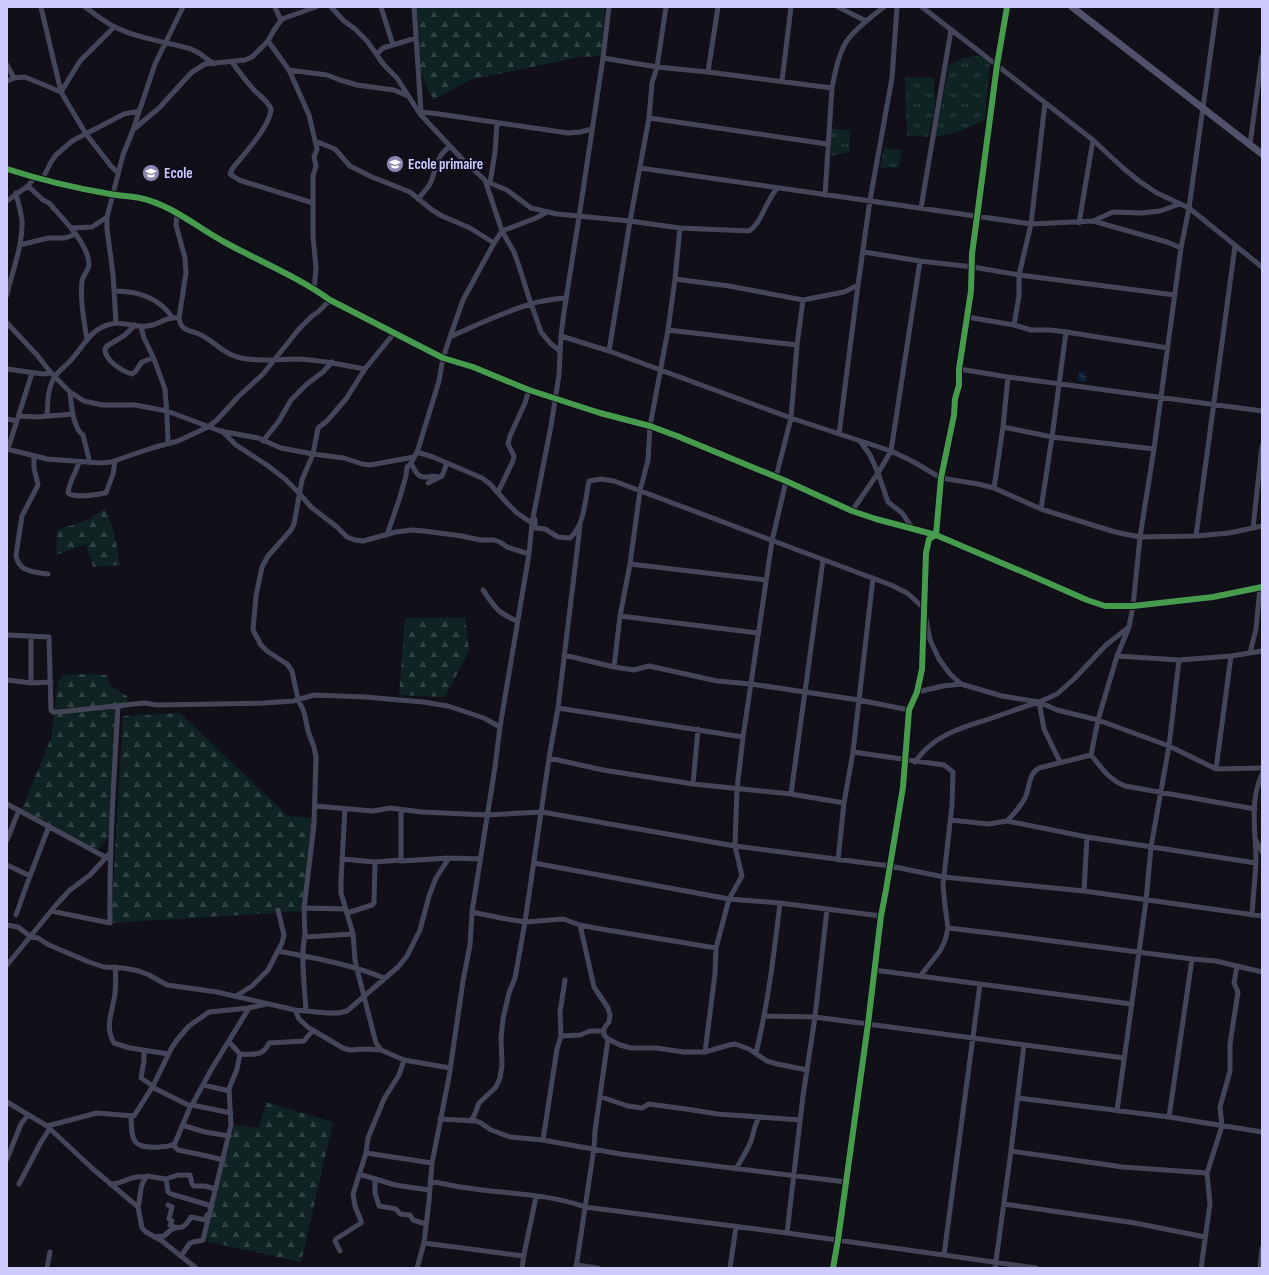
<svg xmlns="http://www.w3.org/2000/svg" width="1269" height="1275" font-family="'Sofia Sans Condensed',sans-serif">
	<defs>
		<pattern id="forest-firs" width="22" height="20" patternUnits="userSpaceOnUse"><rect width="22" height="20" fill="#0f2322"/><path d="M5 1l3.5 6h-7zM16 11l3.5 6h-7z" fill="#314243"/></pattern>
		<pattern id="park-tufts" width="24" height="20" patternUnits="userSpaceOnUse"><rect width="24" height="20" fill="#0f2322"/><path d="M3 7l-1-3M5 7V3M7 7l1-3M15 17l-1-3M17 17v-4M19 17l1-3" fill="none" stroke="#314243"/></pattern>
		<pattern id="water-waves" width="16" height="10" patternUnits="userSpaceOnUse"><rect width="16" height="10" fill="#0d213c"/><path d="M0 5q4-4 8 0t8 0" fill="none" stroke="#2f4059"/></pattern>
	</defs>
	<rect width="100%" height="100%" fill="#111018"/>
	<path fill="url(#forest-firs)" d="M413 7H605L601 56 579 57 470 80 433 100 416 61Z
		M105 508 114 532 120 565 93 567 86 544 56 555 57 530 90 519Z
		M465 617 469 651 445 697 399 695 405 618Z
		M88 674 107 675 111 686 127 696 128 707 123 709 115 710 110 829 107 839 97 850 21 811 51 738 58 682 64 675Z
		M180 713 288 816 313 818 303 911 111 923 123 716Z
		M266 1102 333 1122 301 1262 204 1241 234 1125 259 1128Z"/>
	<path fill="url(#park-tufts)" d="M978 56 990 59 985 120 958 132 935 137 949 66 963 58Z
		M905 77 934 78 935 107 928 137 907 136Z
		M831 129 850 130 849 152 831 156Z
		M884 148 902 150 899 167 880 168Z"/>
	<path fill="url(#water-waves)" d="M1079 372H1086L1085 382 1078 381Z"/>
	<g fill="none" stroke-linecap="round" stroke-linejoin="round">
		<path stroke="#444559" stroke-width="5" d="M41 7 61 92 86 134 111 166 118 173
			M85 7C95 14 103 21 113 26 135 38 167 42 191 49L199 53 214 64
			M275 7 281 21
			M331 7 344 21 355 29 367 41 384 65 397 78 420 114 464 161 485 180 502 231 514 252 519 266 529 298 541 332 550 343 560 351
			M381 7 393 45
			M414 7 421 112 420 114
			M838 7 866 21
			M922 7 1093 140 1123 168 1139 181 1157 193 1189 208 1262 267
			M268 41 289 70 309 115 317 149 314 157 316 166 313 176V236L316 268 314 289
			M377 54 383 48 416 38
			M603 58 657 67 708 72 832 88
			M232 62C239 72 246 81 254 90 260 96 268 101 271 109 270 127 243 155 232 169L230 174 239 180 313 203
			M7 65 14 78
			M289 70 327 75 340 80 357 85 394 90 408 96
			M708 72 718 7
			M7 81 14 78 25 77 61 92 80 61 114 27
			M782 81 791 7
			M421 112 439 114 568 133 580 132 592 129
			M649 118 827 144
			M497 123 495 152 490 183 507 190 531 208 557 214 630 221 680 228 749 231C760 224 763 210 770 199 772 195 775 191 777 188
			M134 129 159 108 192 72 205 64 245 60 252 57 268 41 274 30 282 19 316 7
			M315 141 335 149 350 166 372 177 410 192 432 210 442 216 470 228 494 243
			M1250 144 1262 56
			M640 168 1031 224 1093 221 1167 242 1181 248
			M7 169C41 180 75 188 110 194 120 196 130 196 140 198 172 205 198 228 226 243 261 262 298 277 330 300L443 358 473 367 529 390 600 413 650 426 677 436 786 481 852 511 876 519 936 535 1030 575 1087 600 1105 606H1133L1213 597 1262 587
			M42 180 51 162 56 155 72 141 124 114 139 111
			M28 186 43 200 49 203C62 218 88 243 89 264 89 270 83 275 82 281 80 301 84 320 87 340
			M825 195 832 88C835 73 839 50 849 38 859 26 872 16 884 7
			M418 199C422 194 427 189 430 184 436 172 436 154 450 147
			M7 201 28 186 35 177
			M921 208 951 30
			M177 213 176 225 185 258 186 273 179 318
			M1093 221 1113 212 1142 213 1160 211 1180 204
			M1079 223 1093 140
			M71 228 92 227 107 217
			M20 245 48 238H65L76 234
			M864 252 920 261 973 267 1019 275 1175 295
			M675 279 729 286 803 300 844 292 858 285
			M115 291C137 291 159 298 172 317
			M7 295C12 271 23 246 22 221 21 212 18 202 16 193
			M967 317 1014 325 1031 330H1050L1066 332 1168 348
			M7 323 37 355 51 373 70 392 84 401 102 405H135L167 411 220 431 258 438 281 448 313 454 344 458 362 464 370 465 414 457
			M116 323 113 274 107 229V217L123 155 133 130 155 64 183 7
			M135 325 125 335 107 346 105 349C105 361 122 371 132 374L135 372 142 362 153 358
			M1014 325 1019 296V275L1031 224 1045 103
			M141 327 144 338 154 359 165 389 167 416 168 443
			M668 330 797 345
			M561 336 609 351 791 418 891 451 912 461 941 478 978 484 994 488 1041 509 1115 532 1140 537 1196 536 1229 533 1262 526
			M450 337C476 325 503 312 531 304 543 300 554 299 566 298
			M609 351 630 221 649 118 652 83 657 67 666 7
			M7 369 43 374 51 373
			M959 369 1008 377 1262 411
			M70 392C71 403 73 429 83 435L90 463
			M19 416 37 417 73 414
			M47 416C48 403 47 390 54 378 58 371 66 366 71 360 83 347 91 328 111 324 123 321 135 328 147 326 160 325 166 316 179 318 181 332 191 330 201 335 212 340 220 350 232 355 249 363 279 359 298 359 321 360 342 365 365 369
			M7 419 17 421
			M1003 427 1052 437 1154 449
			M222 431 236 445 267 465 285 479 299 493 311 507 337 527 347 537 355 540 363 541 396 532 412 530 424 531 462 536 480 540H494L500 542 507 547 529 554
			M839 434 858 285 870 200 892 78 897 7
			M263 441 279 421 291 400 307 384 323 372 332 362
			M7 449 47 459 101 463 111 462 152 448 178 441 208 427 217 420 238 397 263 374 299 329 312 316 318 312 330 300
			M8 449 32 373
			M417 452 433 457 482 478 490 484 507 503 517 513 532 523
			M34 456V468L38 485 22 516 16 555C18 572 34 572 48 574
			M79 462C76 473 69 482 68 493 76 499 97 494 106 493L113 474 115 461
			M411 463C414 468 417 478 425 477 432 477 432 475 439 477
			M776 477 791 418 797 345 803 300
			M428 483 442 476 447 463
			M994 488 1003 427 1008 377
			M498 492 513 461 514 456 508 444 510 436 525 403 529 390
			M1041 509 1052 437 1066 332
			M852 511 878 473 870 455 860 441
			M535 519V528L545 529 558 537 570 538C585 525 585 499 589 481L601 479 614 481 891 585 907 593 925 609
			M1253 528 1262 446
			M913 529 902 513 888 502 878 473 891 451 920 261
			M387 535 399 500 406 476 407 467 411 463 417 452 420 443 439 381 443 358 450 337 463 300 494 243 502 231 536 218 547 212
			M1196 536 1235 246
			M630 564 766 580
			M483 590C496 609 497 612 517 621
			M620 616 758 633
			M926 619 930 640 939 659 950 674 961 684 1002 696 1039 702 1057 694 1074 679 1106 645 1129 627
			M7 635 49 637 51 710 53 712H58L144 703 157 705 264 703 293 701 314 695 365 697 423 702 448 706 484 718 500 727
			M1250 653 1256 629 1260 587
			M564 655 614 667 634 670 649 666 717 681 751 684 859 700 909 710
			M1117 656 1179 660 1231 656 1262 651
			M614 667 620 616 630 564 640 491 648 460 650 426 668 330 675 279 680 228
			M7 680 31 683 51 682
			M31 683V636
			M917 692 943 686 961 684
			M1039 702 1044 729 1060 762
			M558 708 743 737 772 541 786 481
			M853 752 944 765 953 772 952 805 943 885 945 906 948 928 945 941 940 951 921 975
			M1091 755 1098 720 1117 656 1129 627 1133 606 1140 537 1154 449 1181 248 1189 208 1217 7
			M549 758 603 770 693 784 791 794 844 803
			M915 762C934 734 962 728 992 718 1007 713 1023 707 1039 702L1057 710 1098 720 1169 746 1216 769 1262 768
			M1216 769 1231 656
			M693 784 698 729
			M791 794 823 560
			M7 804 107 858
			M315 806 373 811 390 808 422 812 487 815 542 812 735 846 890 866 944 877 1084 891 1262 916
			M345 809 341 880V893L353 934 355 960 358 973 376 1043 381 1050 404 1060 450 1068
			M401 810V861L449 858
			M950 820 989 824 1007 821 1087 837 1256 863
			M1007 821C1014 814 1020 807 1025 798 1030 788 1028 774 1039 768L1091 755C1102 768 1108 779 1125 786L1255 809
			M7 840 19 810
			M1256 840 1262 852
			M342 859 375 862 400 860
			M838 860 844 803 853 752 873 578
			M534 863 729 899 780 903 881 916
			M7 865 30 876
			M1084 891 1087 837
			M304 908 345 909
			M51 911 110 923C109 851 114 778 118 706
			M472 912 501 918 525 922 563 919 580 925 595 928 716 948
			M347 913 372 905 374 903 375 862
			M16 915 27 884 49 826
			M1252 915C1253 897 1255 880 1256 862 1256 833 1249 802 1262 774
			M7 925 18 927 31 937 38 938 49 945 89 962 104 967 123 968 139 971 149 975 167 985 217 992 295 1010 327 1013H339L347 1011 398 967 407 956 420 930 429 896 436 878 449 858 481 859
			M948 928 991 933 1192 959 1216 961 1262 972
			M305 937 353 934
			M278 951C314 958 350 964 384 978
			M7 965 56 905 70 890 90 875 111 852
			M115 967C116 976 116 984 115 993 113 1011 104 1026 114 1043L130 1048 168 1054
			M874 970 1131 1004
			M236 996 252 986 268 970 282 943 284 935 278 910
			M295 1010 299 1019 309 1028 343 1048 350 1050 366 1049 381 1050
			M306 1011C305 992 300 953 305 936L304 908 314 825 316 757 314 747 308 731 304 712 298 699 292 671 287 664 267 651 261 645 253 630 256 596 262 567 268 556 291 530 294 524 302 480 313 454 318 428 327 421 346 399 365 369 395 332
			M764 1016 815 1017 1124 1058
			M561 1036 580 1035 590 1031H603
			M608 1039 620 1045 631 1048H656L684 1052H705L729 1045 735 1044 749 1049 767 1061 777 1064 807 1070
			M144 1050V1061L141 1078 153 1086
			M705 1052 715 974 716 948 729 899 742 876 735 846 737 789 743 737
			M756 1053C768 1004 774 954 780 903
			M240 1054C253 1054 263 1057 269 1043L304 1041 313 1030
			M204 1085 229 1091
			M152 1087 188 1105H192L211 1070 249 1008
			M601 1097 628 1106 642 1108 649 1104 693 1110 717 1114 760 1117
			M1018 1098 1169 1117 1262 1132
			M7 1102 47 1126 93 1169 138 1207 142 1228 146 1232 162 1241 196 1268
			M192 1105 231 1113
			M1117 1111 1146 901 1151 847 1169 746 1179 660
			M131 1117C132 1141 132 1149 160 1147 166 1146 171 1147 175 1143L191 1105
			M1169 1117 1192 959
			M440 1119 476 1121 481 1123 491 1130 510 1137 543 1140 620 1154 675 1161 846 1182
			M470 1121 474 1116 479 1103 496 1087 500 1078 502 1065 501 1038 503 1019 509 993 515 978 525 922 549 758 558 708 580 526
			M182 1125 205 1132 229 1136
			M47 1126 97 1113 134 1116 153 1086 171 1049 177 1040 189 1026 209 1012 249 1008 266 1004
			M543 1140 557 1049 561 1036 560 1012 565 980
			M173 1145 178 1150 207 1156 223 1160
			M1011 1151 1123 1167 1207 1173
			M366 1153 432 1163
			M7 1159 21 1124 28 1115
			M736 1169C741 1160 747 1151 751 1141 754 1133 754 1123 760 1117L800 1120
			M359 1174 395 1185 429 1190
			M166 1179 168 1192 171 1194 212 1206 210 1208
			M375 1179V1193L379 1206 396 1209 400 1214 410 1215 413 1220 426 1224
			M430 1181C447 1185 464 1188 482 1190 516 1194 552 1195 585 1207L787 1233 1036 1268
			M19 1184 41 1142 50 1128
			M110 1184C125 1184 129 1175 145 1177
			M1004 1204 1135 1223 1205 1237
			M168 1205 172 1207 169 1219 172 1221 170 1225C181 1231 186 1226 191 1217L206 1220 207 1215
			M138 1207C141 1197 139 1184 147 1176L166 1179 178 1175H190L192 1184 194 1186H205L215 1189
			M787 1233 803 1096 815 1017 827 909
			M154 1237 164 1236 172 1229 176 1228
			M424 1243 524 1256
			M340 1251 335 1241 336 1239 361 1223V1221L355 1206 353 1194 366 1153 368 1138 384 1099 399 1075 404 1060
			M944 1255 980 984
			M181 1256 190 1243 193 1242 203 1240 231 1125 229 1089 237 1069 240 1054 229 1042
			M576 1265 598 1268
			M47 1268 50 1252
			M417 1268 424 1243 429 1201 432 1163 449 1077 463 981 470 945 472 912 495 767 500 727 529 554 532 523 551 426 559 375 561 336 564 312 579 217 603 58 609 7
			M522 1268C525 1244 532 1220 536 1196
			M576 1268 594 1148 595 1131 608 1039C601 1034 603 1028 609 1022L610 1015 608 1008 594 987 580 925
			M730 1268 736 1227
			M833 1268 838 1240 868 1024 881 916 886 890 903 787 909 710 917 692 922 669 926 553 929 539 936 535 941 478 954 415 955 399 959 385V369L971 291 972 254 977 217 997 65 1007 7
			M995 1268 1011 1151 1024 1045
			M1201 1268 1210 1204 1207 1173 1222 1126 1220 1107 1230 1071V1044L1238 992 1234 983 1237 966
			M1260 1268 1262 1248"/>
		<path stroke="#52516c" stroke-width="7" d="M1072 7 1262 154"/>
		<g stroke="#0e0c1c" stroke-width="8">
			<path id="cycleway" d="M7 169C41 180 75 188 110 194 120 196 130 196 140 198 172 205 198 228 226 243 261 262 298 277 330 300L443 358 473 367 529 390 600 413 650 426 677 436 786 481 852 511 876 519 936 535 1030 575 1087 600 1105 606H1133L1213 597 1262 587
				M833 1268 838 1240 868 1024 881 916 886 890 903 787 909 710 917 692 922 669 926 553 929 539 936 535 941 478 954 415 955 399 959 385V369L971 291 972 254 977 217 997 65 1007 7"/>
		</g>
		<use href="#cycleway" stroke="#469c4c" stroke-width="6"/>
	</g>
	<defs>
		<g id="school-disc" transform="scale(0.9)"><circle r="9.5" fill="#8a88ae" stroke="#0e0c1c"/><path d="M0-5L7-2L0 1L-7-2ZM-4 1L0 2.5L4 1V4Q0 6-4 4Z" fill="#fff"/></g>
	</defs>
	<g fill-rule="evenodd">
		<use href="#school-disc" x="395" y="164"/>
		<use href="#school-disc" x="151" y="173"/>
	</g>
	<g text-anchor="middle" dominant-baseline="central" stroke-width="4" stroke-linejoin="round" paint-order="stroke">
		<g font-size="15" font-weight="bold" fill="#cbc9fe" stroke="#0e0c1c" text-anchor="start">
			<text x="408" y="164">Ecole primaire</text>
			<text x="164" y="173">Ecole</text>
		</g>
	</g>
	<rect width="1269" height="1275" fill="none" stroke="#cbc9fe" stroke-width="16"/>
</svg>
